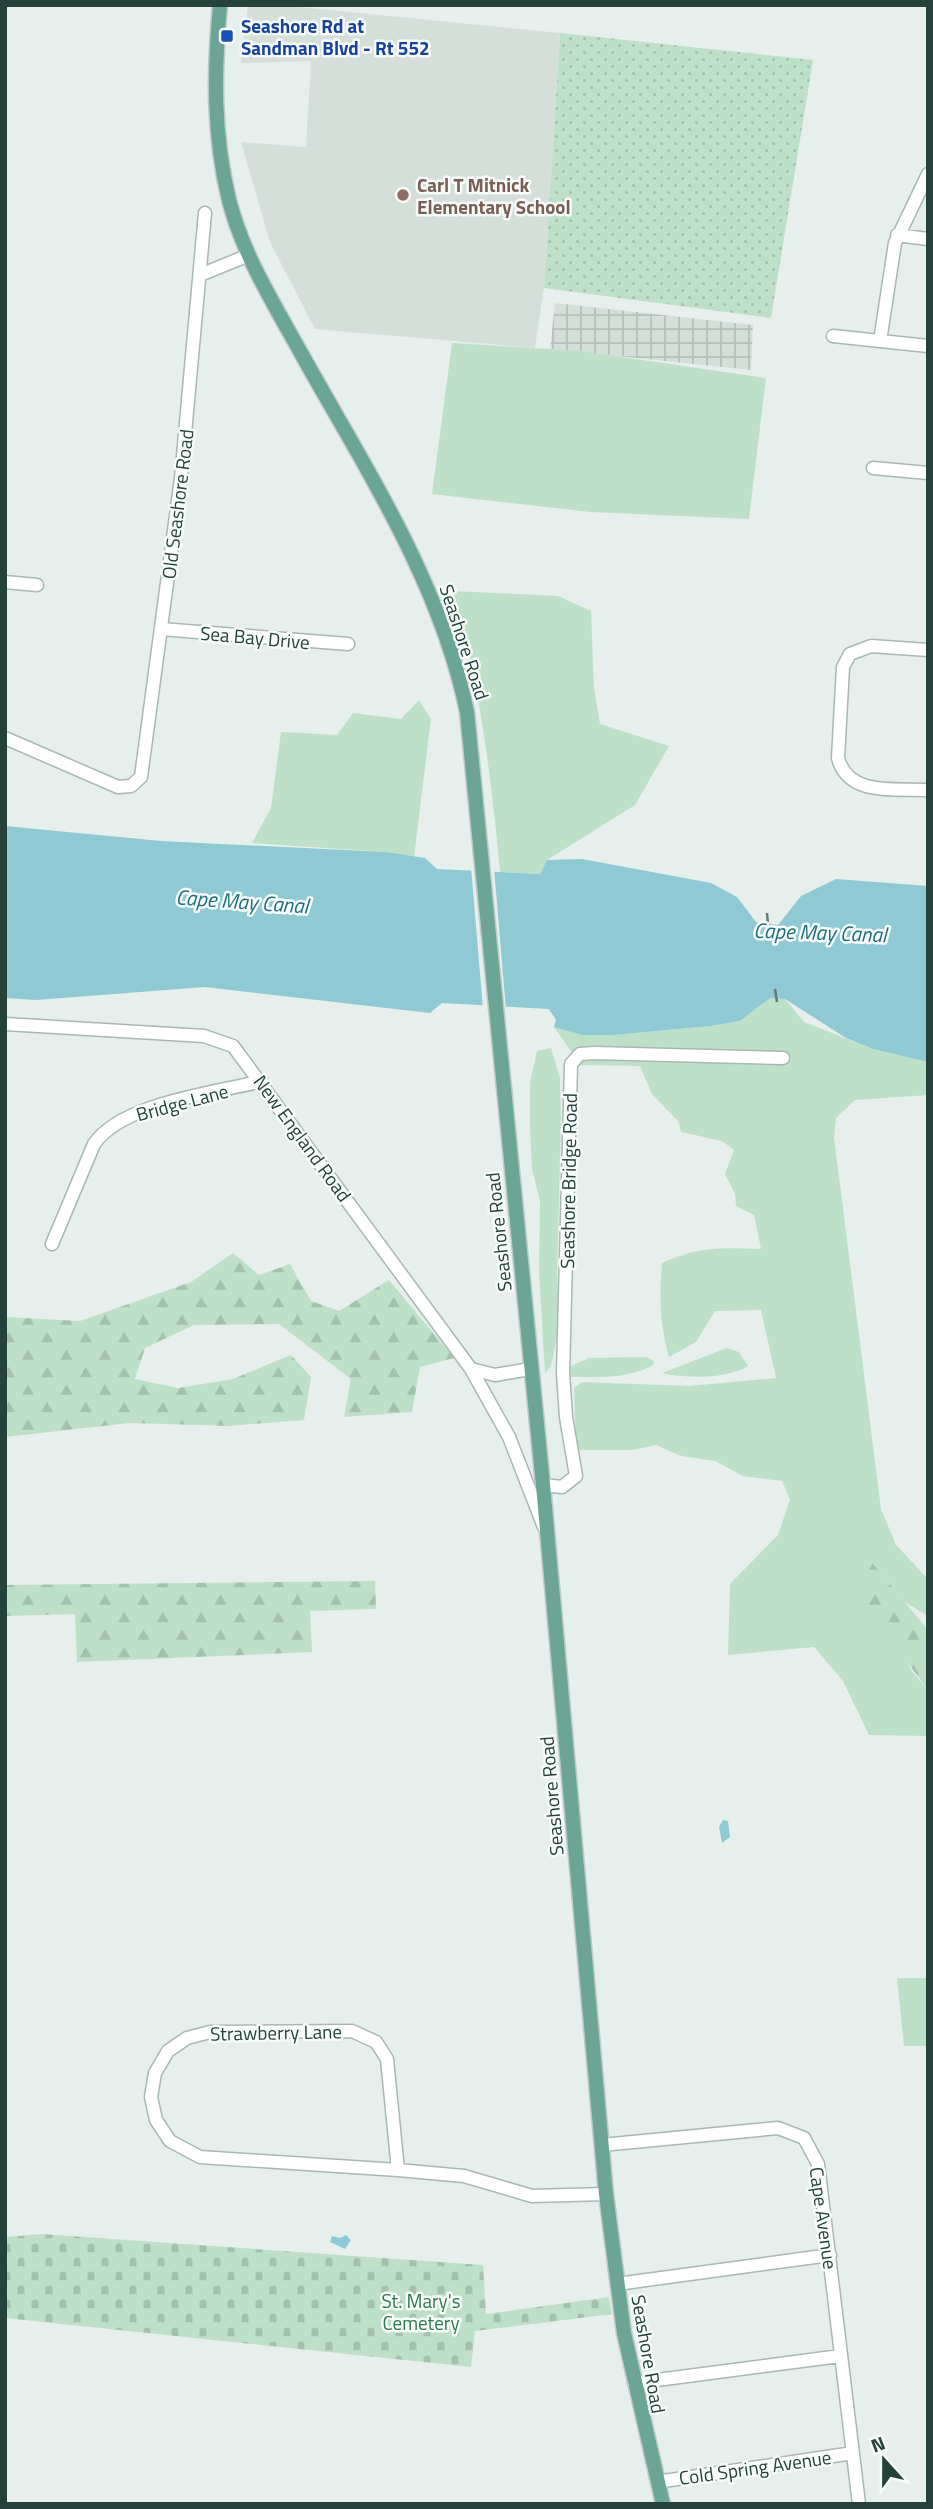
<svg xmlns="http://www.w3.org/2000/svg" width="933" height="2509" font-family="'Titillium Web',sans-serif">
	<defs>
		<pattern id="industrial-grid" width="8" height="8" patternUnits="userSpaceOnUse" patternTransform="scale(1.75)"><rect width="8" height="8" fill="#d4dfda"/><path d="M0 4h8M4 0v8" fill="none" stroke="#b6c1bc"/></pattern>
		<pattern id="forest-firs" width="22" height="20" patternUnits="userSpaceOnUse" patternTransform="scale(1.75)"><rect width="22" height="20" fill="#bfe0c8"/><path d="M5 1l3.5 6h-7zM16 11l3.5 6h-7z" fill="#a4c1ad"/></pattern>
		<pattern id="cemetery-stones" width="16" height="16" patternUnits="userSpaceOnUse" patternTransform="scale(1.75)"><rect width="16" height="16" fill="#bfe0c8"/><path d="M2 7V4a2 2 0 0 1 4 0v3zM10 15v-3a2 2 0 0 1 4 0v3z" fill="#a4c1ad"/></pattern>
		<pattern id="park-dots" width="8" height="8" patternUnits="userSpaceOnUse" patternTransform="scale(1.75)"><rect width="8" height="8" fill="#bfe0c8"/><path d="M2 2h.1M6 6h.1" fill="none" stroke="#a4c1ad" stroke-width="1.8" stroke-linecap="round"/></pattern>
	</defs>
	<rect width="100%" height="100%" fill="#e6efeb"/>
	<path fill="#d4dfda" d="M248 5H279L560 33 544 287 535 348 315 329 270 242 241 142 306 147 311 61 241 63Z"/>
	<path fill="url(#industrial-grid)" d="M555 303 753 325 751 370 550 349Z"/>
	<path fill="#bfe0c8" d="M452 343 581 351 766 378 749 519 590 512 432 494Z
		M453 591 558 596 591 611 594 688 600 724 669 746 635 805 547 860 540 874 500 872C491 777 480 683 453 591Z
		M419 700 431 719 414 857 386 852 252 843 271 808 281 732 337 735 353 713 401 719Z
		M770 998 785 999 804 1022 873 1049 928 1062V1095L855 1100 836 1118 834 1137 881 1509 896 1545 928 1579V1616L903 1601 870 1560 911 1670 928 1690V1736L869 1735 843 1681 814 1647 728 1655 730 1584 778 1535 790 1499 782 1481 743 1476 715 1461 681 1456 656 1445 633 1450H576L574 1388 582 1382 689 1386 776 1378 761 1310 715 1311 696 1342 669 1357C660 1325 659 1296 662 1263 701 1246 721 1248 761 1249L754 1215 736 1206 735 1194 725 1174 734 1150 722 1141 681 1132 678 1121 652 1094 640 1066 581 1065 554 1027 583 1034 613 1035 711 1026 740 1021Z
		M551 1048 560 1078 561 1122 557 1274 560 1322 551 1366 545 1374 539 1271 540 1201 532 1169 530 1131V1082L537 1051Z
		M727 1348 739 1352 748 1366C726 1379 688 1379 662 1373Z
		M646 1357 654 1361 653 1365C629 1379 598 1377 571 1377L569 1367 589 1358Z
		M897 1978H928V2046H904Z"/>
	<path fill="url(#forest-firs)" d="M233 1253 259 1275 290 1264 311 1301 339 1311 389 1280 454 1358 420 1367 412 1412 344 1417 351 1379 279 1324 194 1325 145 1348 135 1379 178 1388 233 1379 291 1355 311 1377 304 1420 229 1426 130 1423 5 1437V1317L80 1321 191 1282Z
		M869 1559 928 1630V1690L866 1607Z
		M375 1581 376 1609 310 1611 312 1652 77 1662 75 1614 5 1616V1585Z"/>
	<path fill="url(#cemetery-stones)" d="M41 2234 483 2265 486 2314 609 2297 612 2314 475 2331 471 2367 5 2318V2237Z"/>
	<path fill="url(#park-dots)" d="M560 33 813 60 771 318 544 288Z"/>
	<path fill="#8ec9d4" d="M5 826 161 841 386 852 425 858 437 869 540 874 547 860 582 859 711 883 737 897 756 922 778 925 801 896 836 879 928 886V1062L873 1049 846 1038 785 999 770 998 740 1021 711 1026 613 1035H583L554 1027 556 1020 549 1009 442 1003 430 1013 205 987 36 1000 5 998Z
		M723 1820 728 1821 730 1837 722 1843 719 1827Z
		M346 2235 351 2240 345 2249 330 2242 332 2236 340 2238Z"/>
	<path fill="#e6efeb" d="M471 867 494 868 506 1010 483 1009Z"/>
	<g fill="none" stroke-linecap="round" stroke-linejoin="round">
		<g stroke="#a8b8b2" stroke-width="15">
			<path id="minor" d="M897 235 928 239
				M200 275 249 255
				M833 336 928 346
				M880 341 895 243 928 174
				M873 468 928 473
				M5 582 37 585
				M161 629 348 644
				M928 650 871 646 850 654 843 667 838 758C848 797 896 788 928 790
				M5 738 118 787 131 786 141 777 181 478 205 213
				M5 1024 204 1036 233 1046 471 1369 495 1375 530 1369
				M52 1244 94 1144C122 1103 215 1093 262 1081
				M471 1369 509 1437 544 1527
				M543 1485 562 1487 576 1476 566 1417 563 1373 571 1064 580 1054 594 1053 783 1058
				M352 2031 376 2042 387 2059 398 2170 200 2157 170 2141 156 2120 151 2097 155 2073 168 2051 187 2038 210 2032Z
				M602 2145 778 2128 804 2138 818 2164 859 2504
				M398 2170 464 2176 532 2196 606 2194
				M617 2284 830 2255
				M634 2383 840 2356
				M657 2482 853 2453"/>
		</g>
		<g stroke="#c2cac8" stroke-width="17">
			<path id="major" d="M220 5C214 72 213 134 229 200 243 255 274 304 301 353 365 468 440 581 467 712L543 1485 606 2194 624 2333 663 2504"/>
		</g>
		<use href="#minor" stroke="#fff" stroke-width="12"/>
		<use href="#major" stroke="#6aa596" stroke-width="14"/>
		<path stroke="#5f7d75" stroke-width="2.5" stroke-dasharray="14 7" stroke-linecap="butt" d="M767 913 769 936
			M775 989 777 1002"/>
	</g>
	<rect fill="#1a4fb4" stroke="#f7fbf9" stroke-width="2.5" x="220" y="29" width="14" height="14" rx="3.5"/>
	<circle fill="#8d6e63" stroke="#f7fbf9" stroke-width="2.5" cx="403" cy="195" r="7"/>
	<g text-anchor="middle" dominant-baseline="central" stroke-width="5" stroke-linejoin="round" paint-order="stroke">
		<g font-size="19" font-weight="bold" fill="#164399" stroke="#f7fbf9" text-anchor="start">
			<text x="241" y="25">Seashore Rd at<tspan x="241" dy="22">Sandman Blvd - Rt 552</tspan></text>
		</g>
		<g font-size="19" font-weight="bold" fill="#785e54" stroke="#f7fbf9" text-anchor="start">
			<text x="417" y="184">Carl T Mitnick<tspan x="417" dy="22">Elementary School</tspan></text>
		</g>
		<g font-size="19" fill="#24423a" stroke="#f7fbf9">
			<text transform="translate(177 504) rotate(-83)">Old Seashore Road</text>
			<text transform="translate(255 637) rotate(5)">Sea Bay Drive</text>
			<text transform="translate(465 642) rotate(72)">Seashore Road</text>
			<text transform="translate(182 1102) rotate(-15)">Bridge Lane</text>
			<text transform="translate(303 1138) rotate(54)">New England Road</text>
			<text transform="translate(568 1181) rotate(-89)">Seashore Bridge Road</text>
			<text transform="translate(498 1232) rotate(-96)">Seashore Road</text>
			<text transform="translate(551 1796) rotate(-95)">Seashore Road</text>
			<text transform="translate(276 2032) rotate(-1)">Strawberry Lane</text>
			<text transform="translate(824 2218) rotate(82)">Cape Avenue</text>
			<text transform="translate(649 2354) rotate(80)">Seashore Road</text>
			<text transform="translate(755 2467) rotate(-8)">Cold Spring Avenue</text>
		</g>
		<g font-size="19" fill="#2d7a4b" stroke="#f7fbf9">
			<text x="421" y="2300">St. Mary's<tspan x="421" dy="22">Cemetery</tspan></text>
		</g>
		<g font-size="21" font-style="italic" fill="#1c6f80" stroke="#f7fbf9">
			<text transform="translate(242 901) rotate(4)">Cape May Canal</text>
			<text transform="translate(820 932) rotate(2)">Cape May Canal</text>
		</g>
	</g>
	<rect width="933" height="2509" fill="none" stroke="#24423a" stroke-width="14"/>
	<g transform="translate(884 2460) rotate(339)" stroke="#f7fbf9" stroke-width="5" paint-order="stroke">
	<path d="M0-5L12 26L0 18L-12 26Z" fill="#24423a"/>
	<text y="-10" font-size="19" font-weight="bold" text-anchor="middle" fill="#24423a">N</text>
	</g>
</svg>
